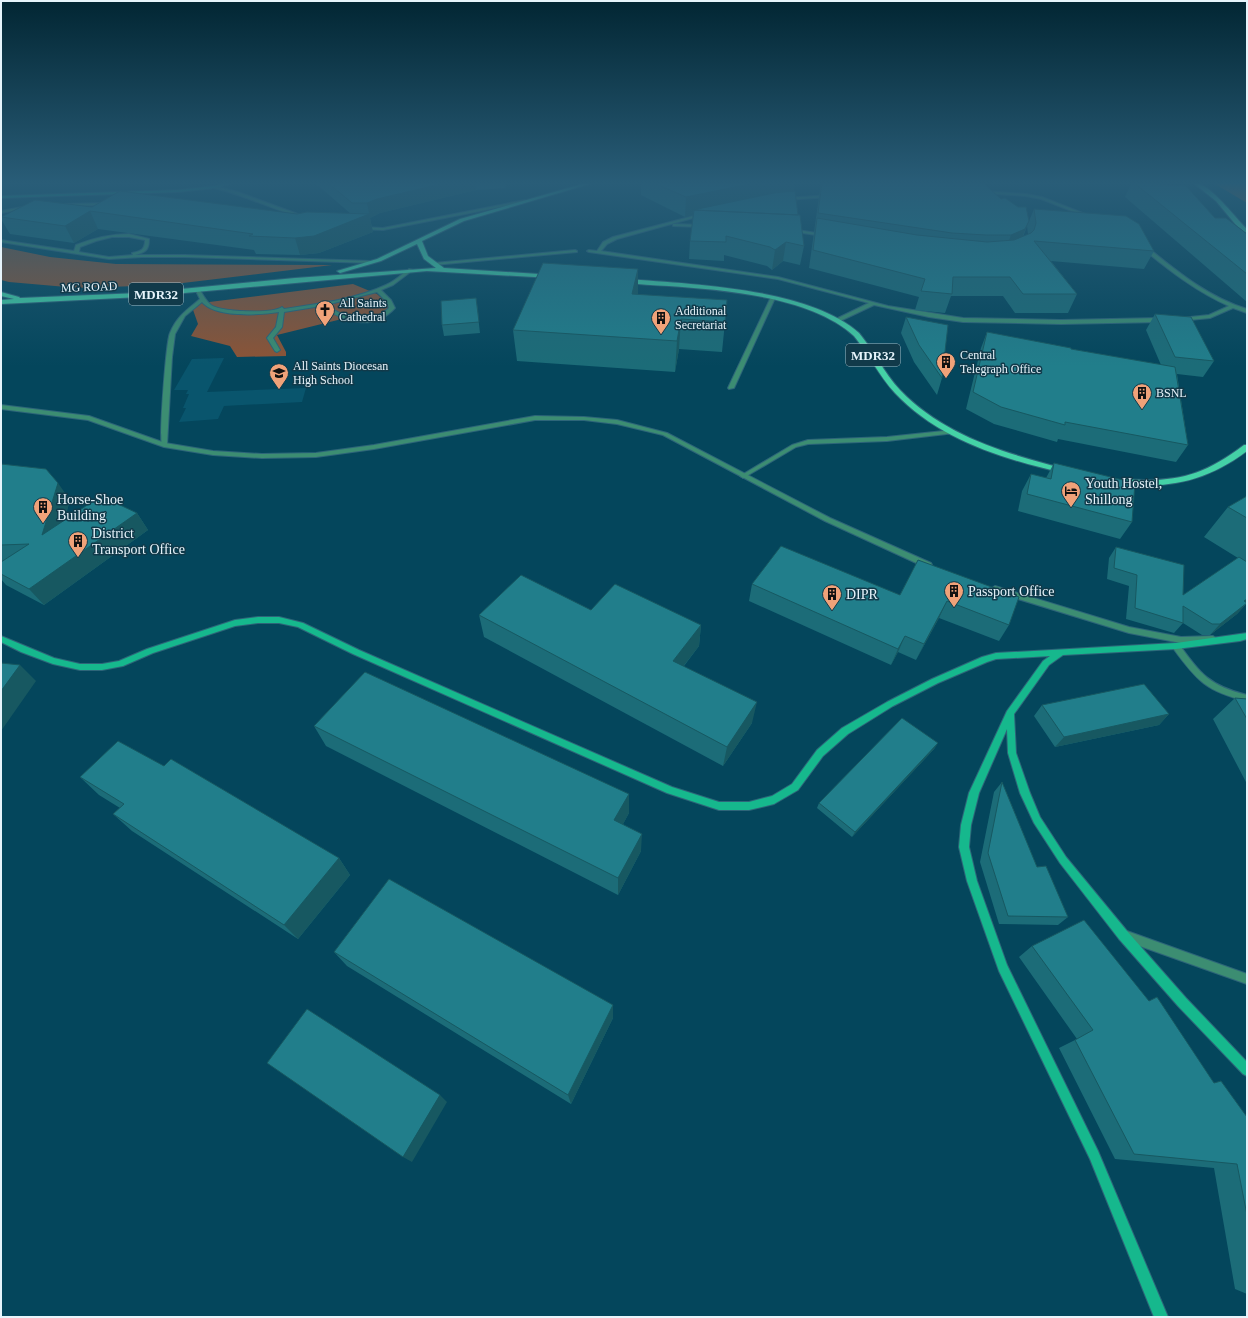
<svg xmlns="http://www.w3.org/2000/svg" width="1248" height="1318" font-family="Georgia,serif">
	<rect width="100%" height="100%" fill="#04465c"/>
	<path fill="#09556d" d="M224 358 207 392 306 388 302 402 224 406 218 419 179 422 186 408H183L189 394H186L188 390H174L192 359Z"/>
	<path fill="#8e5435" d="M1213 182H1247V203L1215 184Z
		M1 247 50 257 116 264 332 265 166 285 78 288 9 282 1 280Z
		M353 284 377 294 388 304 387 311 382 316 365 321 350 317 277 335 286 352V356L237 357 230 346 191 336 198 324 192 307 193 304Z"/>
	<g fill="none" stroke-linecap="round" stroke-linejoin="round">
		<g stroke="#2d6579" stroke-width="2">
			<path id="lane" d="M581 182H585L588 184 585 185Z
				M983 191 1026 194 1042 197 1090 216 1087 217 1041 199 1026 196 982 193Z
				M830 195 831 197 785 200 783 199 785 198Z
				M107 203 108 205 63 206 61 205 63 204Z
				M28 206 29 208 1 213V211Z
				M701 214 704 215 617 239 607 244 601 251 778 277 888 306 963 318 1061 320 1161 318 1164 320 1161 322 1061 324 963 322 929 317 874 305 838 322 836 321V319L869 303 778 279 589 252 587 251 589 250 597 251 603 242 613 237Z
				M675 224 702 225 704 226 702 227 673 226V224Z
				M791 229 823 234 825 235 823 236 789 231V230Z
				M129 234 149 239C149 250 146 252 135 255H185L372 261 374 262 372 263 185 257H142L109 259 1 242V240L74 251 76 245C94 238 110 234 129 234ZM112 237H129L145 240C145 250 141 251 132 253L133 255 109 257 79 252 80 247 96 241Z
				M1143 247H1147C1178 272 1208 297 1247 309V313L1233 308 1210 318 1179 321 1178 320 1181 318 1209 315 1229 306C1197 292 1170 271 1143 249Z
				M575 250 577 251V252L434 265 432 264 434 263Z
				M409 269 413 270 393 285 381 290 391 300 395 308C373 332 344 322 321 306L284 312 282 327 273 338 280 350 277 352 275 351 267 338 276 327 279 312C259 315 216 318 202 302L185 316 175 334 172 357 167 445 166 446H162C159 438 166 342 170 333 177 316 187 310 200 299L196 291V290H200C203 295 206 301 211 305 221 312 272 314 282 307L284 309C318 304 356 299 386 285 395 281 402 274 409 269ZM377 292 387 302 389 308C369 327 347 319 326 305Z
				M771 297 775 298 734 388 729 389 728 388Z
				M953 430 955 431V433L887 441 808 444 796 447 745 477 743 478 740 476 792 445 808 440 887 437Z
				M1176 643 1179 644C1200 674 1210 686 1247 695V701C1207 692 1197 681 1173 648L1172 646 1173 644Z"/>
		</g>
		<g stroke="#2d6579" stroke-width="2">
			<path id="street" d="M215 186 238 192 303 216 301 217C271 209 244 195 214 188Z
				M525 200 526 202 383 230 361 229 359 228 361 227 383 228Z
				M1 405 89 416 165 443 213 451 262 454 316 453 374 445 535 416 584 417 617 420 667 433 830 518 931 563 932 565 931 567H925L825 521 663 435 617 424 584 420H535L374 449 316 457 262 458 213 455 164 447 88 420 1 409Z
				M995 586 1129 627 1181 637 1213 636 1217 639 1213 642 1181 643 1129 633 992 591 991 589Z
				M1124 930 1247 974V984L1120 939 1119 935 1120 931Z"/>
		</g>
		<g stroke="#2d6579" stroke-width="2">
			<path id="secondary" d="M230 182H236L215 188 178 192 1 198V196L178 190 215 186Z
				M258 617H279L303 623 359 650 672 787 719 802H749L772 796 792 784 817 750 842 728 887 702 932 679 982 657 996 653 1176 643 1247 633V639L1240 641 1176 649 1063 655 1049 665 1014 714 1016 753 1030 793 1040 817 1066 857 1127 931 1186 998 1247 1062V1076L1243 1074 1178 1006 1119 939 1060 863 1034 823 1020 793 1008 753 1007 729 979 793 971 825 969 847 977 881 1007 965 1098 1151 1168 1317H1154L1090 1159 999 971 967 881 959 847 961 825 969 793 1007 711 1043 661 1050 656 996 659 987 662 938 683 893 706 848 734 823 756 798 790 774 804 749 810H719L667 793 353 654 298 627 279 623H258L235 626 153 653 123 666 102 670H80L53 664 21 652 1 642V636L54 658 80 664H102L119 661 147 649 235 620Z"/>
		</g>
		<g stroke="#2d6579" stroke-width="2">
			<path id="primary" d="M589 182H596L464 221 422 241 428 256 444 268 554 275 555 276 552 278 427 271 140 297 1 304V300L14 299 1 296V292L19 297 20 298 140 293 295 278 436 268 424 259 417 244 381 261 340 273 337 271 377 259 460 219Z
				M1192 182C1210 182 1234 217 1247 229V234L1236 225 1216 201Z
				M626 279C691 284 809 288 859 333 874 351 884 373 900 390 944 436 1007 454 1066 469L1067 471 1063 473C1003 459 938 439 895 393 879 376 869 354 854 336 812 297 725 290 669 286 654 285 639 285 624 282V280Z
				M1244 445H1247V451C1207 481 1172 488 1122 485L1118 482 1122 479C1174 483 1202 477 1244 445Z"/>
		</g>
		<use href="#lane" fill="#3c8d72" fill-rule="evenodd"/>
		<use href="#street" fill="#3c8d72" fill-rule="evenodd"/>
		<use href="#secondary" fill="#16b88d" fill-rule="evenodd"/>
		<use href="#primary" fill="#44d2a6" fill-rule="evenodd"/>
	</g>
	<path fill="#1c6c78" d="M314 182H505L506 188 476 190 380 213 370 218 373 232 319 253 300 255 256 254 254 250 98 229 74 243 10 234 1 219V217L92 207 297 214H351Z
		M641 182H795L794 191 804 246 800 265 783 261 772 270 767 266 724 255V261L689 259 690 241 693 220H692L693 215 685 217 641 195Z
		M821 182H982L1001 199 1029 221 1023 237 1028 234 1027 226 1034 209 1154 251 1144 269 1051 261 1077 294 1068 313H1015L1003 296H951L945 313 915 310 919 297 809 268Z
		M1132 182H1140L1247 234V302L1125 197Z
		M638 269V295L725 322 722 352 679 349 675 372 517 361 513 330Z
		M476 298 480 333 444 336 442 325Z
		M1155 314 1214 361 1203 377 1177 374 1188 445 1176 462 1058 439 1057 442 994 424 966 409 981 348 987 332 1071 349 1161 365 1146 330Z
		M906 317 942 378 937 395 914 362 901 333Z
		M1054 463 1132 522 1120 539 1018 511 1022 491 1031 474 1046 478Z
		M1 464 70 500 64 520 137 513 148 530 44 605 6 585 1 579Z
		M1247 496V602L1246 603H1247L1237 614 1210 635H1202L1183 623 1174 633 1126 619 1129 586 1107 579 1109 558 1116 547 1183 595 1238 558 1204 537 1228 507Z
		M918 560 1009 625 999 641 939 618 916 660 898 652 891 665 749 601 752 584 900 595Z
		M591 610 701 625 699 646 684 666 752 723 723 766 484 637 479 615Z
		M1235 698 1247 699V784L1213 719Z
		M1042 705 1169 714 1159 725 1055 747 1034 716Z
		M314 726 629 794V813L623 824 641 851 618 895 326 746Z
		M935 748 852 837 817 808 819 803Z
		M164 766 339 858 350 875 298 939 132 831 113 814 120 808 99 795 80 777Z
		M1002 782 1037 867 1068 917 1058 925 999 924 980 862 994 792Z
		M1032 946 1214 1083 1247 1117V1294L1235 1289 1214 1168 1115 1159 1059 1048 1077 1039 1019 957Z
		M334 952 613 1005V1018L571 1104 347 966Z"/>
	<path fill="#175861" d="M449 182H475L476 190 380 213 370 218 367 203 377 199Z
		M759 182H795L793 195 695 211 693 210V215L685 217 686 197Z
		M90 211 98 229 74 243 65 226Z
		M369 214 373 232 319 253 300 255 295 238Z
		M1029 221 1021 240 1004 254 1011 235Z
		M786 242 783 261 772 270 775 250Z
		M638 269V299L632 294Z
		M476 298 478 309 480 333 479 322Z
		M681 319 679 349 675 372 677 341Z
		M58 483 70 500 56 552 42 535Z
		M137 513 148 530 44 605 29 589Z
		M1247 599V602L1234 612 1244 601Z
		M947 601 939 618 916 660 924 644Z
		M1247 603 1237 614 1210 635 1220 624Z
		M701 625 699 646 671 682 673 661Z
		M905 636 898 652 891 665 898 649Z
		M20 665 36 681 1 731V691Z
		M757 702 752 723 723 766 727 747Z
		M1169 714 1159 725 1055 747 1064 737Z
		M938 743 935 748 852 837 855 832Z
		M629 794V813L615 839 614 820Z
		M642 834 641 851 618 895V878Z
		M339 858 350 875 298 939 284 925Z
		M613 1005V1018L571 1104 568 1095Z
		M440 1095 447 1102 412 1162 403 1157Z"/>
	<path fill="#217e8b" stroke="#175861" d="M327 182H449L377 199 367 203H352Z
		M652 182H759L686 197Z
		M822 182H982L1001 199 1005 198 1018 207H1026L1029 221 1025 229 1011 235H986L952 233 818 213Z
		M1133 182 1186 186 1215 218H1226L1247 234V274Z
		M120 191 297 214 307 212 369 214 314 236 295 238 249 236 253 234 90 211 65 226 1 217 35 200 92 207Z
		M795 191 798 215 694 210V211L693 210 774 193Z
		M1034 209 1126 216 1139 224 1154 251 1034 241 1077 294H1023L1010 277H953L952 294 921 291 925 279 813 250 817 218 917 235 987 242 1014 240 1031 233 1034 230 1036 223Z
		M694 210 800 215 804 246 786 242 775 250 770 247 726 236V242L690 241Z
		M543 263 638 269 632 294 727 300 725 322 681 319 677 341 513 330Z
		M476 298 479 322 442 325 441 301Z
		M1155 314 1191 317 1214 361 1175 357Z
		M906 317 948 325 942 378 919 345Z
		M987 332 1071 348V349L1175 367 1188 445 1065 422V425L1001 407 973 392Z
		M1054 463 1135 483 1132 522 1027 494 1031 474 1051 479Z
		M1 464 46 469 58 483 42 535 101 496 137 513 29 589 1 574V562L29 544 1 545Z
		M1247 496V518L1228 507Z
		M781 546 900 595 918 560 1019 597 1009 625 947 601 924 644 905 636 898 649 752 584Z
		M1116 547 1184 565 1183 595 1239 557 1247 562V599L1244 601 1247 603 1220 624H1212L1183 606V623L1135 608 1137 575 1114 568Z
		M521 575 591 610 615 584 701 625 673 661 757 702 727 747 479 615Z
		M1 663 20 665 1 691Z
		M365 672 629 794 614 820 642 834 618 878 314 726Z
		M1144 684 1169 714 1064 737 1042 705Z
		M1235 698 1247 699V719Z
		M902 718 938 743 855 832 819 803Z
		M118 741 164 766 171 759 339 858 284 925 113 814 124 804 80 777Z
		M1002 782 1037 867 1046 866 1068 917 1008 916 988 853Z
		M389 879 613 1005 568 1095 334 952Z
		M1084 920 1149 1001 1157 997 1214 1083 1221 1081 1247 1117V1215L1237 1164 1134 1154 1075 1040 1093 1030 1032 946Z
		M307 1009 440 1095 403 1157 267 1063Z"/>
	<linearGradient id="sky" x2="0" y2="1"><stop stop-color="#022633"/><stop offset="0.5" stop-color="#295d78"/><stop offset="1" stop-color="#295d78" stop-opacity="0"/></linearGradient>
	<rect width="1248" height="366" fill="url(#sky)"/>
	<defs>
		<g id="church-pin" transform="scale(1)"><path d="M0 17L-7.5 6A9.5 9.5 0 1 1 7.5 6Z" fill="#f0a279" stroke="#113a4a"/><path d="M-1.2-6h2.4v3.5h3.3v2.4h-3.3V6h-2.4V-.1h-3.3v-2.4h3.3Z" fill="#111"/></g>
		<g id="building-pin" transform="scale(1)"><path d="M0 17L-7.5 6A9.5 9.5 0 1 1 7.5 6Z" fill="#f0a279" stroke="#113a4a"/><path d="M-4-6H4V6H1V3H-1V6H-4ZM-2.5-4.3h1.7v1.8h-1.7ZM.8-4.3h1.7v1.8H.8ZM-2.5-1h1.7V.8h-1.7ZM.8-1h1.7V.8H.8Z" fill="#111"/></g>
		<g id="school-pin" transform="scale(1)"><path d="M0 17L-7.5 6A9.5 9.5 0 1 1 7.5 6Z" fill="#f0a279" stroke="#113a4a"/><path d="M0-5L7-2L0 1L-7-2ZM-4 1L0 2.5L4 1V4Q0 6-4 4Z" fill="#111"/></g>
		<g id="hotel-pin" transform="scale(1)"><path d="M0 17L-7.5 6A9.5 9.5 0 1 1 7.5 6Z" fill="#f0a279" stroke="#113a4a"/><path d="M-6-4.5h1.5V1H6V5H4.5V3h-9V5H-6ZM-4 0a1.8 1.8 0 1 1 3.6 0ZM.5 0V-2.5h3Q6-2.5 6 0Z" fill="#111"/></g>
	</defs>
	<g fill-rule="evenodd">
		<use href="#church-pin" x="325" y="310"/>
		<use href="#building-pin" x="661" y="318"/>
		<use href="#building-pin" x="946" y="362"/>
		<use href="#school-pin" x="279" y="373"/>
		<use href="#building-pin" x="1142" y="393"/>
		<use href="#hotel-pin" x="1071" y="491"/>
		<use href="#building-pin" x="43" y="507"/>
		<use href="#building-pin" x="78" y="541"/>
		<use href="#building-pin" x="954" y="591"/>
		<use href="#building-pin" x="832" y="594"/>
	</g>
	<g text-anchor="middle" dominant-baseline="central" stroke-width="3" stroke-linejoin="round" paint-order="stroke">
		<g font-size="12" fill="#e6f4fb" stroke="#113a4a">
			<text transform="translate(89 287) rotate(-2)">MG ROAD</text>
		</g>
		<g font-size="12" fill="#e6f4fb" stroke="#113a4a" text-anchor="start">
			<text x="339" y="303">All Saints<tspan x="339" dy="14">Cathedral</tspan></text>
			<text x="675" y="311">Additional<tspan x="675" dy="14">Secretariat</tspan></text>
			<text x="960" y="355">Central<tspan x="960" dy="14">Telegraph Office</tspan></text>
			<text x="293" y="366">All Saints Diocesan<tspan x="293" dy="14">High School</tspan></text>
			<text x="1156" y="393">BSNL</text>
		</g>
		<g fill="#113a4a" stroke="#a6bcc6" stroke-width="1">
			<rect x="129" y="283" width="54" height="22" rx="3"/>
			<rect x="846" y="344" width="54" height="22" rx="3"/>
		</g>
		<g font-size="13" font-weight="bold" fill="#e6f4fb">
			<text x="156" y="294">MDR32</text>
			<text x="873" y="355">MDR32</text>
		</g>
		<g font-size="14" fill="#e6f4fb" stroke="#113a4a" text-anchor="start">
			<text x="1085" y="483">Youth Hostel,<tspan x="1085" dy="16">Shillong</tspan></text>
			<text x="57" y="499">Horse-Shoe<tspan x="57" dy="16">Building</tspan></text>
			<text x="92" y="533">District<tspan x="92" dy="16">Transport Office</tspan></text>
			<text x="968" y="591">Passport Office</text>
			<text x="846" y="594">DIPR</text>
		</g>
	</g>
	<rect width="1248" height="1318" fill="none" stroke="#e6f4fb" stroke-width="4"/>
</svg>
